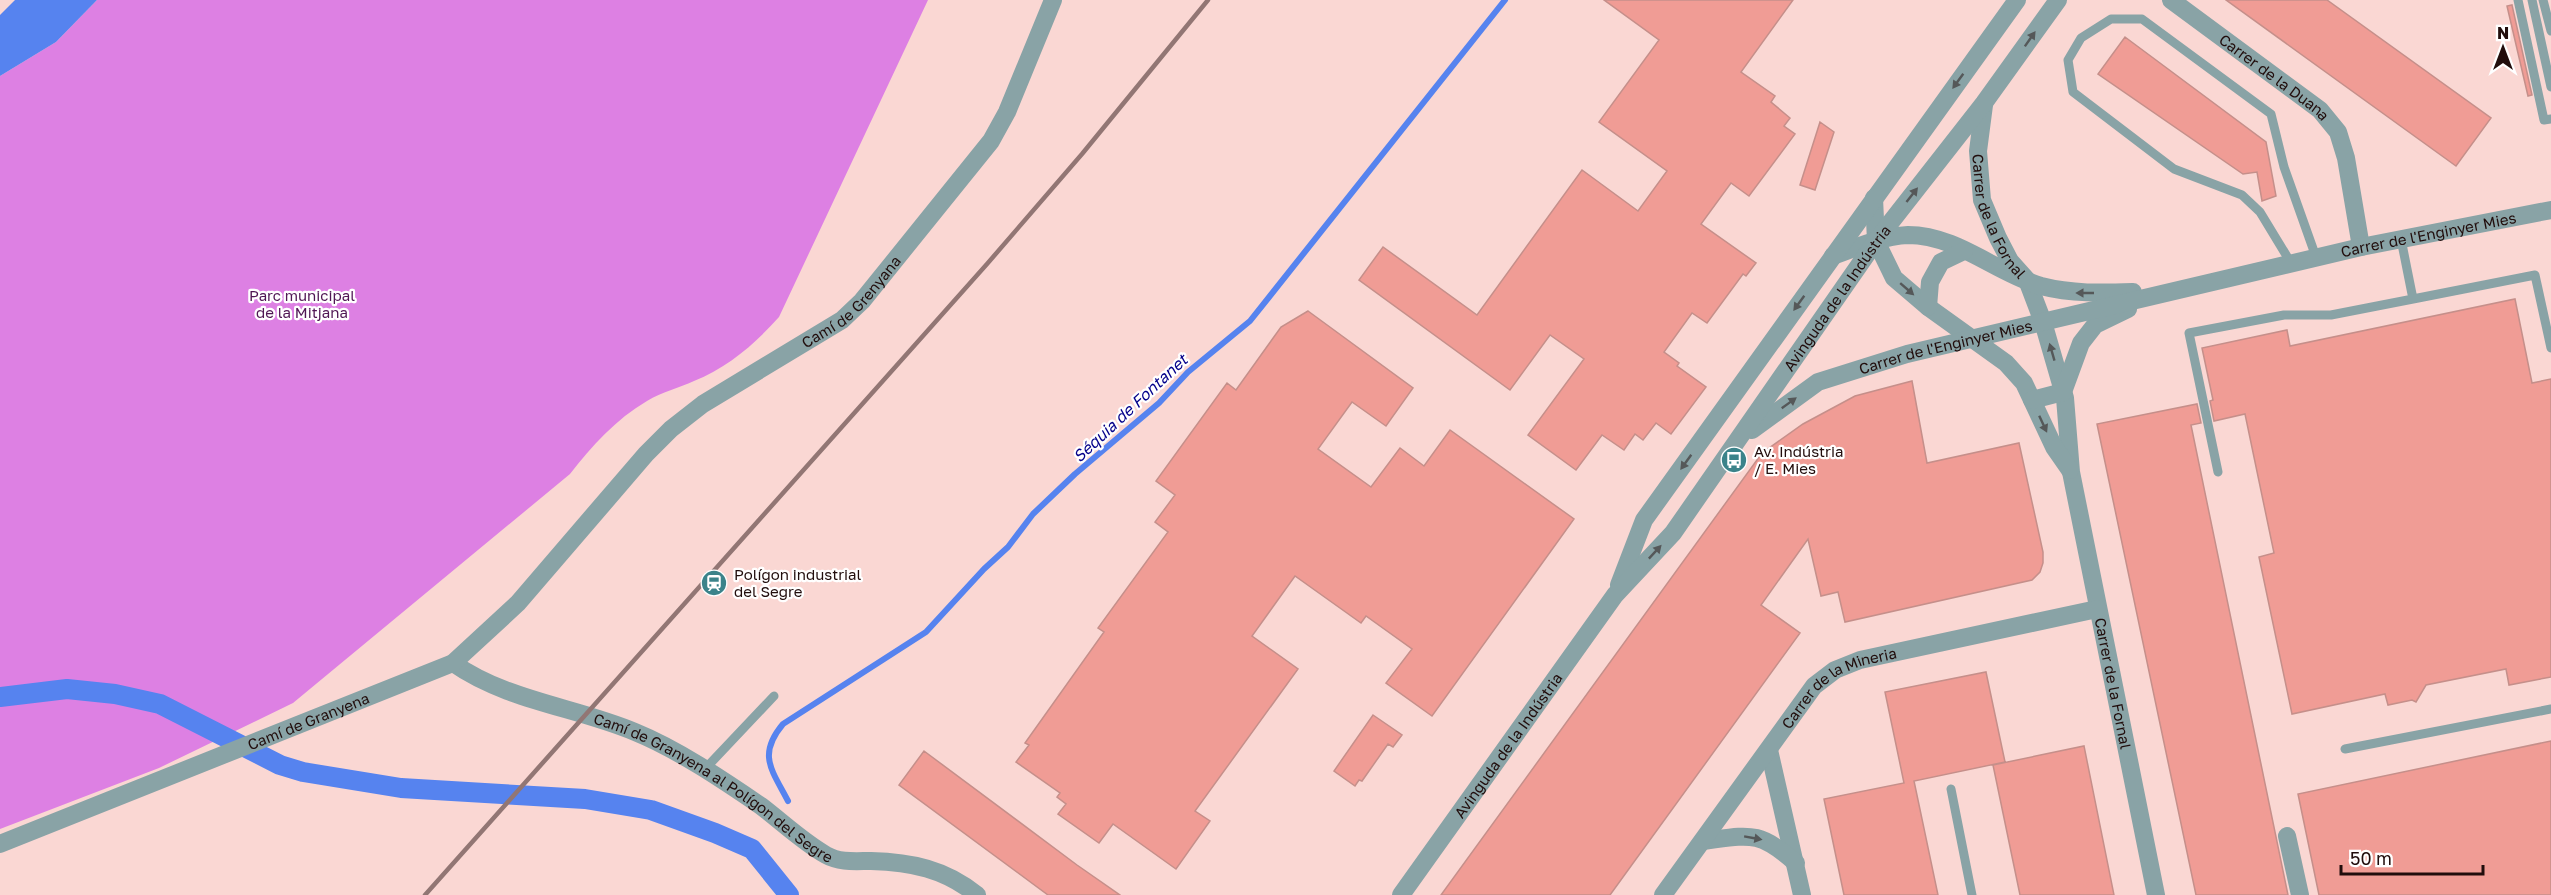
<svg xmlns="http://www.w3.org/2000/svg" width="2551" height="895" font-family="'Golos Text',sans-serif">
	<rect width="100%" height="100%" fill="#fad7d3"/>
	<path fill="#dd80e3" d="M97 0H928L779 317C755 344 728 367 694 381 679 388 662 392 647 401 616 419 592 446 570 474L293 703 159 768 0 829V76L56 42Z"/>
	<path fill="#5683ef" d="M15 0H97L56 42 0 76V15Z"/>
	<g fill="none" stroke-linecap="round" stroke-linejoin="round">
		<path stroke="#5683ef" stroke-width="6" d="M788 801C772 770 757 755 783 724L926 632 984 569 1008 547 1033 514 1075 474 1159 403 1188 372 1250 321 1505 0"/>
		<path stroke="#5683ef" stroke-width="20" d="M0 697 67 689 115 694 160 704 280 765 303 772 401 788 585 799 651 810 715 833 752 849 789 895"/>
	</g>
	<path fill="#f09c95" stroke="#c58f8a" stroke-width="1.5" d="M1604 0H1793L1741 72 1775 96 1771 102 1790 118 1784 126 1795 134 1749 196 1731 183 1701 224 1756 263 1746 276 1743 274 1707 323 1692 313 1664 352 1679 363 1677 366 1706 387 1671 434 1656 423 1643 440 1635 434 1624 450 1602 435 1576 470 1528 435 1584 359 1550 335 1510 390 1359 280 1383 247 1477 315 1582 170 1638 211 1667 171 1599 122 1659 40Z
		M2226 0H2327L2491 118 2456 166Z
		M2512 5 2532 95 2528 96 2507 6Z
		M2125 37 2266 142 2276 196 2262 201 2257 172 2243 174 2098 74Z
		M1820 122 1834 132 1815 190 1800 185Z
		M2515 299 2532 383 2551 379V677L2509 685 2506 669 2426 685 2416 702 2412 700 2388 705 2385 694 2292 714 2259 557 2274 553 2245 414 2214 421 2210 401 2213 400 2202 348 2287 330 2290 346Z
		M1308 311 1413 388 1386 426 1352 402 1318 449 1371 487 1400 448 1424 466 1450 430 1574 519 1432 716 1386 683 1412 649 1366 616 1361 623 1295 576 1252 636 1298 669 1195 811 1210 821 1176 869 1113 824 1099 843 1058 814 1066 804 1057 797 1060 793 1016 762 1029 745 1025 743 1104 632 1098 628 1168 532 1155 522 1175 495 1156 481 1227 383 1236 390 1281 327Z
		M1912 381 1927 463 2019 443 2043 552V563L2040 572 2032 580 1845 622 1838 592 1821 596 1808 539 1761 605 1800 633 1610 895H1441L1762 453 1803 424 1855 396Z
		M2197 404 2201 423 2191 425 2288 895H2196L2097 424Z
		M1986 672 2005 762 1914 781 1938 895H1844L1824 799 1904 783 1885 692Z
		M1373 715 1402 735 1393 747 1388 744 1362 781 1359 780 1355 786 1334 771Z
		M2551 741V895H2319L2298 794Z
		M2084 746 2114 895H2020L1993 765Z
		M924 751 1077 865 1120 895H1048L899 785Z"/>
	<g fill="none" stroke-linecap="round" stroke-linejoin="round">
		<path stroke="#89a3a6" stroke-width="9" d="M2518 0 2544 120 2551 119
			M2532 0 2551 87
			M2543 0 2551 31
			M2291 263 2260 212 2242 195 2174 169 2073 92 2068 60 2081 38 2111 19H2142L2271 114 2284 167 2316 257
			M2413 299 2535 275 2551 348
			M2218 472 2189 333 2284 315H2331L2413 299 2401 239
			M2345 749 2551 709
			M704 770 774 696
			M1951 789 1972 895"/>
		<g stroke="#89a3a6" stroke-width="18">
			<path id="s1" d="M2171 0 2320 110 2338 132 2346 158 2361 247"/>
			<path id="s2" d="M1984 105 1978 151 1982 200 1998 238 2010 261 2027 280 2043 322 2065 398 2071 472 2156 895"/>
			<path d="M1874 198 1876 241 1894 278 1928 307 2006 363 2024 383 2054 447 2070 470"/>
			<path d="M1833 256C1857 247 1883 236 1908 235 1957 235 1996 273 2041 286 2072 294 2102 293 2133 292"/>
			<path d="M1928 307 1930 282 1941 262 1964 251"/>
			<path d="M2032 400 2063 392 2081 343 2095 325 2128 309"/>
			<path id="s3" d="M1752 430 1818 382 1907 354 2361 247 2551 210"/>
			<path d="M1619 585 1644 520 2017 0"/>
			<path id="s4" d="M453 663C507 701 576 707 635 732 677 749 723 780 761 806 782 822 803 842 826 855 840 863 856 861 871 861 911 862 945 869 977 895"/>
			<path d="M1769 750 1802 895"/>
			<path d="M2287 836 2300 895"/>
			<path d="M1703 841C1750 835 1759 830 1796 863"/>
			<path id="s5" d="M0 844 453 663 518 603 646 454 671 429 703 404 842 320 862 301 991 141 1007 112 1053 0"/>
			<path id="s6" d="M1401 895 1615 595 1673 533 1876 241 1984 103 2058 0"/>
			<path id="s7" d="M1663 895 1814 686 1835 670 1860 660 2097 609"/>
		</g>
		<path stroke="#927674" stroke-width="4.5" d="M425 895 987 264 1082 154 1208 0"/>
	</g>
	<defs><path id="oneway-solid" d="M-6-.8H1V-3.2L6.5 0L1 3.2V.8H-6Z" transform="scale(1.5)"/></defs>
	<g fill="#555859">
		<use href="#oneway-solid" transform="translate(2030 39) rotate(-55)"/>
		<use href="#oneway-solid" transform="translate(1958 81) rotate(126)"/>
		<use href="#oneway-solid" transform="translate(1912 195) rotate(-52)"/>
		<use href="#oneway-solid" transform="translate(1907 289) rotate(41)"/>
		<use href="#oneway-solid" transform="translate(2085 293) rotate(-180)"/>
		<use href="#oneway-solid" transform="translate(1799 303) rotate(126)"/>
		<use href="#oneway-solid" transform="translate(2052 352) rotate(-106)"/>
		<use href="#oneway-solid" transform="translate(1789 403) rotate(-36)"/>
		<use href="#oneway-solid" transform="translate(2043 424) rotate(65)"/>
		<use href="#oneway-solid" transform="translate(1686 462) rotate(126)"/>
		<use href="#oneway-solid" transform="translate(1655 552) rotate(-47)"/>
		<use href="#oneway-solid" transform="translate(1753 838) rotate(10)"/>
	</g>
	<defs>
		<g id="bus-disc" transform="scale(1.35)"><circle r="9.5" fill="#3b838a" stroke="#fff"/><path d="M-5-6H5V4H4V6H2V4H-2V6H-4V4H-5ZM-3.5-4V0h7V-4ZM-3.5 1.2v1.5H-2V1.2ZM2 1.2v1.5H3.5V1.2Z" fill="#fff"/></g>
		<g id="station-disc" transform="scale(1.35)"><circle r="9.5" fill="#3b838a" stroke="#fff"/><path d="M-3-6H3Q5-6 5-4V2Q5 4 3 4L4.5 6H3L1.5 4h-3L-3 6H-4.5L-3 4Q-5 4-5 2V-4Q-5-6-3-6ZM-3.5-4v3h7v-3ZM-3.5 1v1.5H-2V1ZM2 1v1.5H3.5V1Z" fill="#fff"/></g>
	</defs>
	<g fill-rule="evenodd">
		<use href="#bus-disc" x="1734" y="460"/>
		<use href="#station-disc" x="714" y="583"/>
	</g>
	<g text-anchor="middle" dominant-baseline="central" stroke-width="4.5" stroke-linejoin="round" paint-order="stroke">
		<g font-size="15" fill="#210d0c" stroke="#fff">
			<text stroke="none"><textPath href="#s1" startOffset="129">Carrer de la Duana</textPath></text>
			<text stroke="none"><textPath href="#s2" startOffset="116">Carrer de la Fornal</textPath></text>
			<text stroke="none"><textPath href="#s3" startOffset="710">Carrer de l'Enginyer Mies</textPath></text>
			<text stroke="none"><textPath href="#s6" startOffset="740">Avinguda de la Indústria</textPath></text>
			<text stroke="none"><textPath href="#s5" startOffset="1030">Camí de Grenyana</textPath></text>
			<text stroke="none"><textPath href="#s3" startOffset="214">Carrer de l'Enginyer Mies</textPath></text>
			<text stroke="none"><textPath href="#s2" startOffset="602">Carrer de la Fornal</textPath></text>
			<text stroke="none"><textPath href="#s7" startOffset="278">Carrer de la Mineria</textPath></text>
			<text stroke="none"><textPath href="#s5" startOffset="332">Camí de Granyena</textPath></text>
			<text stroke="none"><textPath href="#s6" startOffset="184">Avinguda de la Indústria</textPath></text>
			<text stroke="none"><textPath href="#s4" startOffset="291">Camí de Granyena al Polígon del Segre</textPath></text>
		</g>
		<g font-size="15" fill="#501654" stroke="#fff">
			<text x="302" y="295">Parc municipal<tspan x="302" dy="17">de la Mitjana</tspan></text>
		</g>
		<g font-size="15" fill="#210d0c" stroke="#fff" text-anchor="start">
			<text x="1754" y="451">Av. Indústria<tspan x="1754" dy="17">/ E. Mies</tspan></text>
			<text x="734" y="574">Polígon industrial<tspan x="734" dy="17">del Segre</tspan></text>
		</g>
		<g font-size="16" font-style="italic" fill="#03008a" stroke="#fff">
			<text transform="translate(1130 408) rotate(-43)">Séquia de Fontanet</text>
		</g>
	</g>
	<g transform="translate(2503 48)" stroke="#ffffff" stroke-width="4.5" paint-order="stroke">
	<path d="M0-4.5L10 22L0 15L-10 22Z" fill="#210d0c"/>
	<text y="-9" font-size="16" font-weight="bold" text-anchor="middle" fill="#210d0c">N</text>
	</g>
	<path d="M2341 865v9h142v-9" fill="none" stroke="#210d0c" stroke-width="3"/>
	<text x="2350" y="865" font-size="18" fill="#210d0c" stroke="#ffffff" stroke-width="4.5" paint-order="stroke">50 m</text>
</svg>
